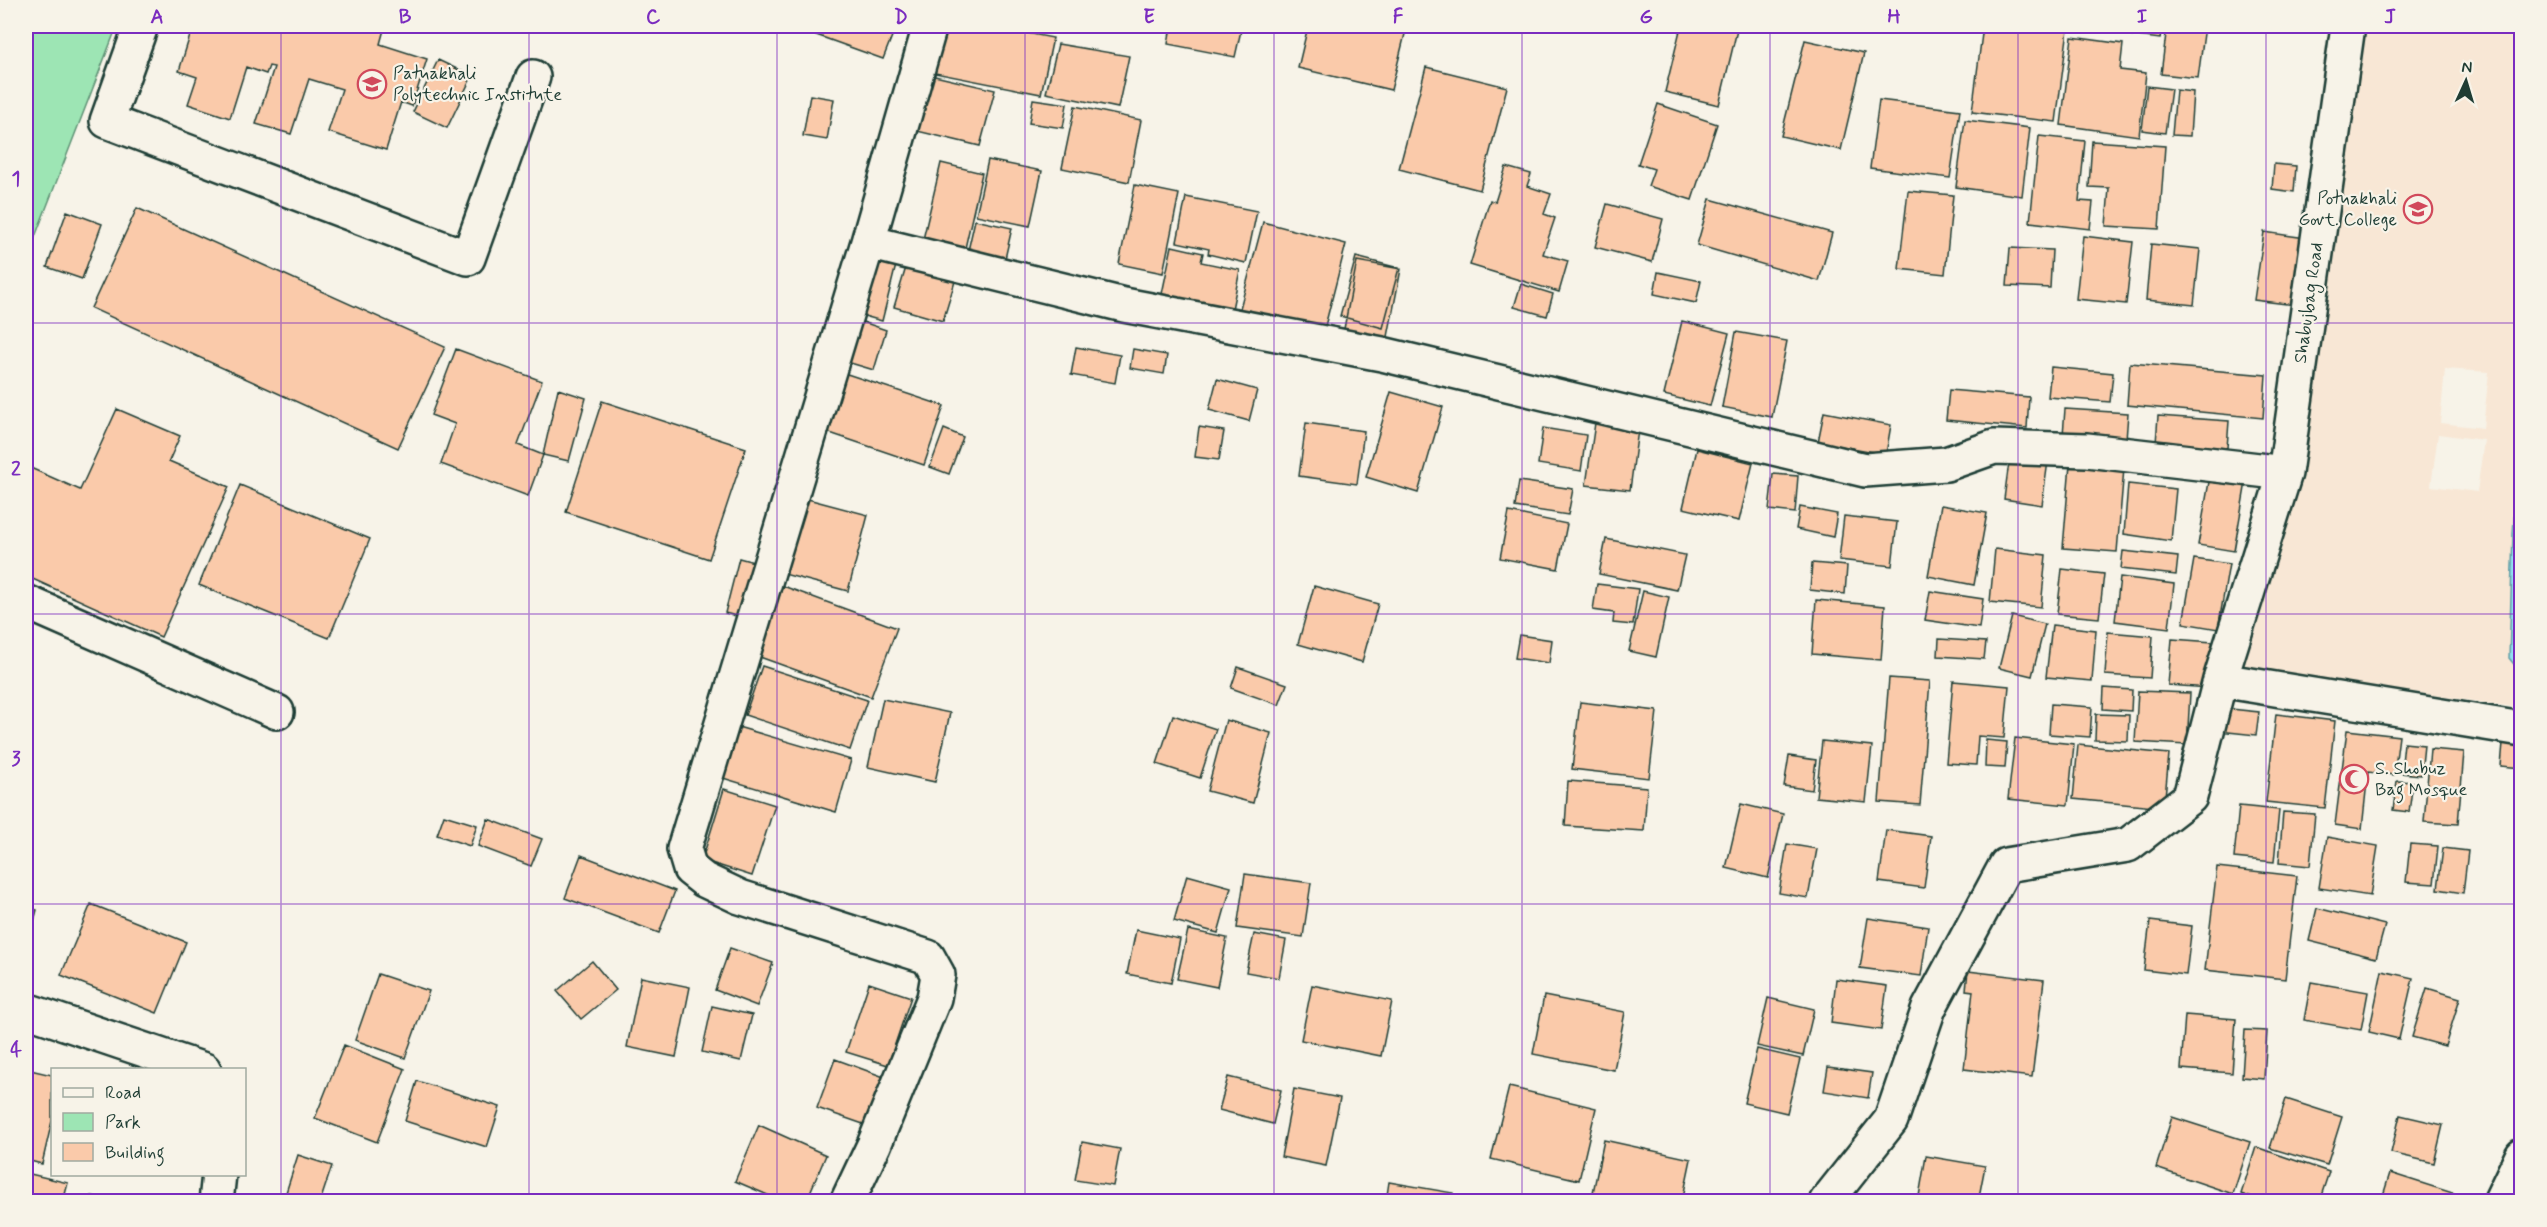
<svg xmlns="http://www.w3.org/2000/svg" width="2547" height="1227" font-family="Mynerve,sans-serif">
	<rect width="100%" height="100%" fill="#f7f3e8"/>
	<filter id="ink" filterUnits="userSpaceOnUse"><feTurbulence type="fractalNoise" baseFrequency=".0167" numOctaves="2"/><feDisplacementMap in="SourceGraphic" scale="12" xChannelSelector="R" yChannelSelector="G"/><feConvolveMatrix kernelMatrix="1 2 1 2 8 2 1 2 1" color-interpolation-filters="sRGB"/></filter>
	<g filter="url(#ink)">
		<path fill="#f8e7d5" fill-rule="evenodd" d="M2343 26H2521V708L2240 667ZM2445 369 2489 372 2483 428 2440 423ZM2438 434 2484 440 2477 492 2431 486Z"/>
		<path fill="#9de5b4" stroke="#5e9174" stroke-width="1.5" d="M26 26H117L26 260Z"/>
		<path fill="#91def0" stroke="#639ea5" stroke-width="1.5" d="M2521 463V673L2509 658 2513 534 2517 476Z"/>
		<path fill="#facaaa" stroke="#1f3d34" stroke-width="1.5" d="M193 26H385L380 44 427 59 412 106 401 102 386 150 328 132 342 89 309 79 291 134 256 124 274 67 269 66 266 74 246 67 230 118 188 104 197 77 179 71Z
			M811 26H896L883 59 808 32Z
			M940 26H991L1053 38 1041 94 930 72Z
			M1171 26H1242L1235 57 1168 44Z
			M1308 26H1407L1391 90 1298 68Z
			M1681 26H1717L1737 30 1719 105 1665 92Z
			M1983 26H2035L2068 29 2056 122 1972 112Z
			M2132 26H2162L2160 39 2130 35Z
			M2167 26H2205L2198 78 2161 74Z
			M2072 37 2123 44 2120 70 2146 73 2139 136 2061 125Z
			M1805 40 1864 53 1841 150 1781 136Z
			M1058 44 1129 56 1118 108 1046 93Z
			M438 60 472 76 447 128 413 112Z
			M1426 67 1507 87 1480 190 1399 169Z
			M926 74 995 90 980 146 913 130Z
			M2147 86 2171 89 2165 133 2142 130Z
			M2176 90 2193 92 2190 136 2172 135Z
			M810 95 834 99 827 140 803 136Z
			M1033 99 1067 104 1063 128 1029 123Z
			M1879 100 1960 110 1950 178 1870 168Z
			M1658 104 1717 124 1692 200 1648 186 1654 169 1638 164Z
			M1075 106 1141 120 1129 182 1062 168Z
			M1965 120 2030 128 2022 196 1956 187Z
			M2039 136 2085 141 2079 201 2093 202 2090 229 2030 222Z
			M2092 141 2165 146 2159 229 2106 226 2109 188 2089 187Z
			M988 160 1042 171 1030 226 976 215Z
			M941 163 982 173 963 257 921 248Z
			M2274 164 2296 166 2294 192 2272 189Z
			M1506 167 1531 174 1527 186 1551 194 1544 214 1555 218 1543 254 1568 261 1559 292 1470 265 1490 200 1495 202Z
			M1135 185 1179 194 1163 273 1119 264Z
			M1908 191 1953 195 1945 274 1899 269Z
			M1186 197 1257 211 1246 263 1208 254 1209 249 1177 242Z
			M1710 199 1832 233 1819 281 1697 245Z
			M1607 204 1663 219 1652 262 1595 247Z
			M137 208 445 347 398 448 91 308Z
			M67 211 102 224 82 279 47 267Z
			M975 220 1012 228 1004 263 967 255Z
			M1263 222 1346 244 1323 334 1239 312Z
			M2264 232 2313 239 2304 306 2254 300Z
			M2083 236 2133 242 2126 304 2076 299Z
			M2151 244 2200 249 2194 305 2146 300Z
			M1172 246 1203 253 1201 262 1240 270 1232 309 1162 294Z
			M2010 248 2052 250 2050 288 2007 286Z
			M872 255 897 261 882 321 857 314Z
			M1356 257 1399 268 1383 328 1340 316Z
			M1357 261 1401 269 1387 342 1343 334Z
			M907 264 956 278 943 321 894 307Z
			M1658 272 1701 281 1696 303 1654 294Z
			M1521 284 1553 294 1547 316 1514 307Z
			M860 321 886 330 874 370 847 362Z
			M1682 321 1729 333 1710 406 1664 395Z
			M1736 332 1787 341 1772 417 1722 407Z
			M1076 347 1120 355 1115 383 1071 375Z
			M456 349 542 381 518 445 543 455 528 496 441 464 455 424 431 415Z
			M1133 349 1167 355 1164 374 1130 368Z
			M2130 363 2266 375 2263 418 2127 405Z
			M2051 367 2113 373 2110 402 2048 397Z
			M841 372 944 406 924 465 821 430Z
			M1217 379 1257 390 1249 421 1209 410Z
			M558 389 586 398 569 461 543 455Z
			M1949 390 2029 397 2027 428 1946 420Z
			M1391 392 1443 407 1418 493 1366 477Z
			M602 401 746 448 709 559 566 512Z
			M117 409 180 436 169 461 229 487 161 637 26 576V466L80 490Z
			M2065 409 2128 413 2126 440 2063 435Z
			M1824 412 1891 425 1886 454 1818 442Z
			M1596 416 1639 422 1630 490 1586 485Z
			M2158 416 2229 421 2227 448 2156 443Z
			M1306 423 1364 431 1357 484 1299 476Z
			M1199 427 1224 431 1219 460 1195 457Z
			M1543 428 1586 435 1581 471 1538 464Z
			M944 429 963 437 949 474 930 467Z
			M1697 449 1753 463 1739 521 1683 508Z
			M2010 455 2048 461 2042 505 2004 499Z
			M2070 464 2124 468 2117 552 2063 548Z
			M1773 474 1798 476 1795 513 1769 510Z
			M2210 476 2246 482 2234 551 2198 545Z
			M1519 481 1573 489 1568 515 1515 507Z
			M2128 484 2176 489 2171 541 2124 534Z
			M240 485 370 539 329 638 199 585Z
			M804 498 868 515 848 591 784 574Z
			M1941 505 1987 513 1974 585 1928 576Z
			M1800 507 1837 514 1833 537 1796 529Z
			M1509 512 1567 524 1558 569 1500 558Z
			M1844 516 1897 522 1892 566 1839 560Z
			M1606 539 1685 555 1677 590 1599 574Z
			M1995 549 2046 555 2041 607 1990 602Z
			M2123 551 2178 557 2176 575 2121 569Z
			M739 558 761 564 747 619 725 613Z
			M2194 559 2229 564 2218 629 2183 623Z
			M1812 563 1847 566 1845 594 1810 590Z
			M2062 569 2104 574 2099 618 2057 614Z
			M2120 577 2174 584 2169 628 2115 621Z
			M1597 584 1638 589 1633 625 1613 623 1614 613 1593 610Z
			M783 586 897 628 871 697 757 656Z
			M1314 586 1378 604 1362 662 1298 644Z
			M1643 591 1669 597 1656 657 1629 651Z
			M1930 591 1983 599 1979 628 1925 620Z
			M1816 600 1885 606 1881 660 1812 654Z
			M2012 616 2045 624 2032 676 1999 668Z
			M2052 625 2096 630 2092 681 2046 677Z
			M2108 632 2153 636 2150 678 2105 675Z
			M1519 635 1552 640 1549 663 1515 658Z
			M1939 639 1986 642 1984 659 1938 656Z
			M2172 639 2213 642 2209 688 2168 685Z
			M762 666 867 700 850 750 745 715Z
			M1238 667 1287 684 1279 705 1231 688Z
			M1889 678 1930 681 1920 805 1879 802Z
			M1953 681 2009 686 2004 738 1978 736 1976 765 1946 763Z
			M2104 688 2132 690 2131 711 2103 709Z
			M2138 691 2190 693 2187 745 2135 742Z
			M883 699 950 713 935 782 868 767Z
			M1580 702 1657 711 1649 778 1572 769Z
			M2051 704 2092 707 2090 737 2049 734Z
			M2221 708 2259 712 2256 735 2219 731Z
			M2096 714 2129 715 2128 741 2095 740Z
			M2276 714 2335 721 2325 808 2266 802Z
			M1173 715 1216 729 1200 778 1157 764Z
			M1226 720 1271 733 1253 803 1207 791Z
			M738 727 851 760 836 812 723 778Z
			M2347 730 2399 736 2394 775 2368 772 2362 829 2335 825Z
			M2015 738 2074 744 2068 805 2008 799Z
			M1986 740 2007 742 2005 768 1985 767Z
			M1822 741 1872 746 1866 802 1816 797Z
			M2404 743 2424 745 2421 775 2401 773Z
			M2503 743 2522 745V768L2501 766Z
			M2078 745 2169 754 2164 808 2073 799Z
			M2430 749 2464 752 2458 824 2424 822Z
			M1789 756 1816 760 1812 790 1784 786Z
			M1568 781 1647 787 1644 831 1565 826Z
			M2397 781 2413 782 2409 812 2393 810Z
			M724 789 775 805 752 876 702 860Z
			M1741 804 1783 814 1768 878 1726 868Z
			M2239 806 2279 810 2274 862 2234 858Z
			M2283 812 2315 814 2310 866 2279 863Z
			M444 815 477 825 470 846 437 835Z
			M488 819 542 839 531 866 478 846Z
			M1886 830 1931 836 1924 888 1879 882Z
			M2327 837 2378 846 2370 896 2319 888Z
			M1787 844 1817 849 1808 898 1779 893Z
			M2410 844 2438 846 2434 884 2406 882Z
			M2443 848 2468 851 2463 893 2438 889Z
			M581 855 675 891 659 933 565 898Z
			M2217 867 2297 876 2285 979 2205 970Z
			M1245 874 1311 883 1303 937 1237 928Z
			M1187 875 1231 887 1218 933 1174 921Z
			M91 904 186 942 157 1013 61 975Z
			M26 907 37 910 26 950Z
			M2317 908 2385 925 2376 958 2309 941Z
			M1868 918 1928 927 1921 976 1860 968Z
			M2150 921 2192 926 2186 975 2144 970Z
			M1136 930 1180 939 1171 983 1127 974Z
			M1188 930 1227 938 1217 987 1177 979Z
			M1254 934 1286 940 1279 978 1246 972Z
			M730 948 773 963 757 1006 715 990Z
			M592 961 616 990 581 1019 557 991Z
			M1968 971 2044 980 2032 1077 1964 1069 1973 991 1966 990Z
			M2382 971 2413 978 2399 1039 2369 1032Z
			M378 974 429 991 405 1058 355 1040Z
			M641 977 690 987 676 1057 627 1047Z
			M1836 979 1887 986 1881 1030 1831 1023Z
			M2311 982 2368 992 2361 1030 2304 1020Z
			M869 983 911 997 888 1065 846 1052Z
			M1312 985 1392 1001 1381 1056 1301 1040Z
			M2427 988 2460 998 2445 1046 2412 1037Z
			M1544 996 1625 1012 1614 1070 1533 1054Z
			M1768 998 1814 1009 1803 1056 1757 1046Z
			M712 1006 752 1015 741 1061 702 1052Z
			M2185 1015 2236 1019 2232 1073 2181 1069Z
			M2245 1030 2267 1031 2264 1079 2242 1077Z
			M344 1045 405 1069 377 1142 315 1118Z
			M1757 1049 1800 1059 1787 1113 1744 1103Z
			M835 1059 884 1077 866 1125 817 1108Z
			M1828 1067 1872 1073 1868 1098 1824 1091Z
			M26 1069 52 1075V1121L42 1164 26 1160Z
			M1228 1077 1281 1090 1273 1124 1219 1110Z
			M417 1081 500 1107 487 1147 405 1121Z
			M1509 1087 1596 1108 1579 1180 1491 1159Z
			M1294 1089 1340 1098 1326 1166 1281 1157Z
			M2286 1099 2342 1117 2327 1165 2270 1148Z
			M2400 1115 2443 1125 2434 1163 2391 1153Z
			M2172 1117 2250 1142 2233 1194 2156 1168Z
			M759 1125 826 1155 806 1202H784L735 1181Z
			M1604 1140 1691 1159 1682 1202H1591Z
			M1082 1142 1120 1149 1113 1186 1075 1180Z
			M2256 1147 2329 1172 2319 1202H2263L2241 1194Z
			M298 1155 332 1166 320 1202H283Z
			M1926 1156 1985 1166 1978 1202H1918Z
			M26 1173 68 1183 63 1202H26Z
			M2390 1173 2465 1197 2464 1202H2381Z
			M1389 1182 1453 1193 1452 1202H1386Z
			M91 1196 130 1202H90Z"/>
		<g fill="none" stroke-linecap="round" stroke-linejoin="round">
			<g stroke="#1f3d34" stroke-width="38">
				<path id="minor" d="M141 26 107 121 468 258 533 77
					M930 26 868 242 1124 305 1382 354 1865 470 1946 464 1994 447 2087 450 2285 473 2220 680 2190 797 2128 845 2006 865 1929 1008 1891 1120 1826 1202
					M2285 473 2348 26
					M26 602 277 712
					M2220 680 2522 729
					M26 1010 204 1070
					M216 1202 219 1174
					M847 1202 874 1145 934 998 938 975 928 957 740 897 704 880 690 869 684 849 868 242
					M2500 1202 2522 1156"/>
			</g>
			<use href="#minor" stroke="#f7f3e8" stroke-width="33"/>
		</g>
	</g>
	<path fill="none" stroke="#7b2cbf" stroke-width="1.5" stroke-opacity="0.55" d="M281 26V1202M529 26V1202M777 26V1202M1025 26V1202M1274 26V1202M1522 26V1202M1770 26V1202M2018 26V1202M2266 26V1202M26 323H2522M26 614H2522M26 904H2522"/>
	<defs>
		<g id="university-ring" transform="scale(1.5)"><circle r="9.5" fill="#f7f3e8" stroke="#d1495b" stroke-width="1.5"/><path d="M0-5L7-2L0 1L-7-2ZM-4 1L0 2.5L4 1V4Q0 6-4 4Z" fill="#d1495b"/></g>
		<g id="mosque-ring" transform="scale(1.5)"><circle r="9.5" fill="#f7f3e8" stroke="#d1495b" stroke-width="1.5"/><path d="M3.5-4.9A6 6 0 1 0 3.5 4.9A5 5 0 1 1 3.5-4.9Z" fill="#d1495b"/></g>
	</defs>
	<g fill-rule="evenodd">
		<use href="#university-ring" x="372" y="84"/>
		<use href="#university-ring" x="2418" y="209"/>
		<use href="#mosque-ring" x="2354" y="779"/>
	</g>
	<g text-anchor="middle" dominant-baseline="central" stroke-width="4.5" stroke-linejoin="round" paint-order="stroke">
		<g font-size="18" fill="#1f3d34" stroke="#f7f3e8" text-anchor="start">
			<text x="393" y="74">Patuakhali<tspan x="393" dy="21">Polytechnic Institute</tspan></text>
			<text x="2397" y="199" text-anchor="end">Potuakhali<tspan x="2397" dy="21">Govt. College</tspan></text>
			<text x="2375" y="769">S. Shobuz<tspan x="2375" dy="21">Bag Mosque</tspan></text>
		</g>
		<g font-size="18" fill="#1f3d34" stroke="#f7f3e8">
			<text transform="translate(2309 303) rotate(-82)">Shabujbag Road</text>
		</g>
	</g>
	<rect width="2547" height="1227" fill="none" stroke="#f7f3e8" stroke-width="66"/>
	<rect x="51" y="1068" width="195" height="108" fill="#f7f3e8" stroke="#a1aaa0" stroke-width="1.5"/>
	<rect x="63" y="1088" width="30" height="9" fill="#f7f3e8" stroke="#a1aaa0" stroke-width="1.5"/>
	<text x="105" y="1098" font-size="18" fill="#1f3d34">Road</text>
	<rect x="63" y="1113" width="30" height="18" fill="#9de5b4" stroke="#a1aaa0" stroke-width="1.5"/>
	<text x="105" y="1128" font-size="18" fill="#1f3d34">Park</text>
	<rect x="63" y="1143" width="30" height="18" fill="#facaaa" stroke="#a1aaa0" stroke-width="1.5"/>
	<text x="105" y="1158" font-size="18" fill="#1f3d34">Building</text>
	<g transform="translate(2466 81) rotate(4)" stroke="#f7f3e8" stroke-width="4.5" paint-order="stroke">
	<path d="M0-4.5L10 22L0 15L-10 22Z" fill="#1f3d34"/>
	<text y="-9" font-size="16" font-weight="bold" text-anchor="middle" fill="#1f3d34">N</text>
	</g>
	<rect x="33" y="33" width="2481" height="1161" fill="none" stroke="#7b2cbf" stroke-width="2"/>
	<g font-size="20" text-anchor="middle" font-weight="bold" fill="#7b2cbf">
		<text x="157" y="23">A</text>
		<text x="405" y="23">B</text>
		<text x="653" y="23">C</text>
		<text x="901" y="23">D</text>
		<text x="1149" y="23">E</text>
		<text x="1398" y="23">F</text>
		<text x="1646" y="23">G</text>
		<text x="1894" y="23">H</text>
		<text x="2142" y="23">I</text>
		<text x="2390" y="23">J</text>
		<text x="16" y="185">1</text>
		<text x="16" y="475">2</text>
		<text x="16" y="765">3</text>
		<text x="16" y="1056">4</text>
	</g>
</svg>
